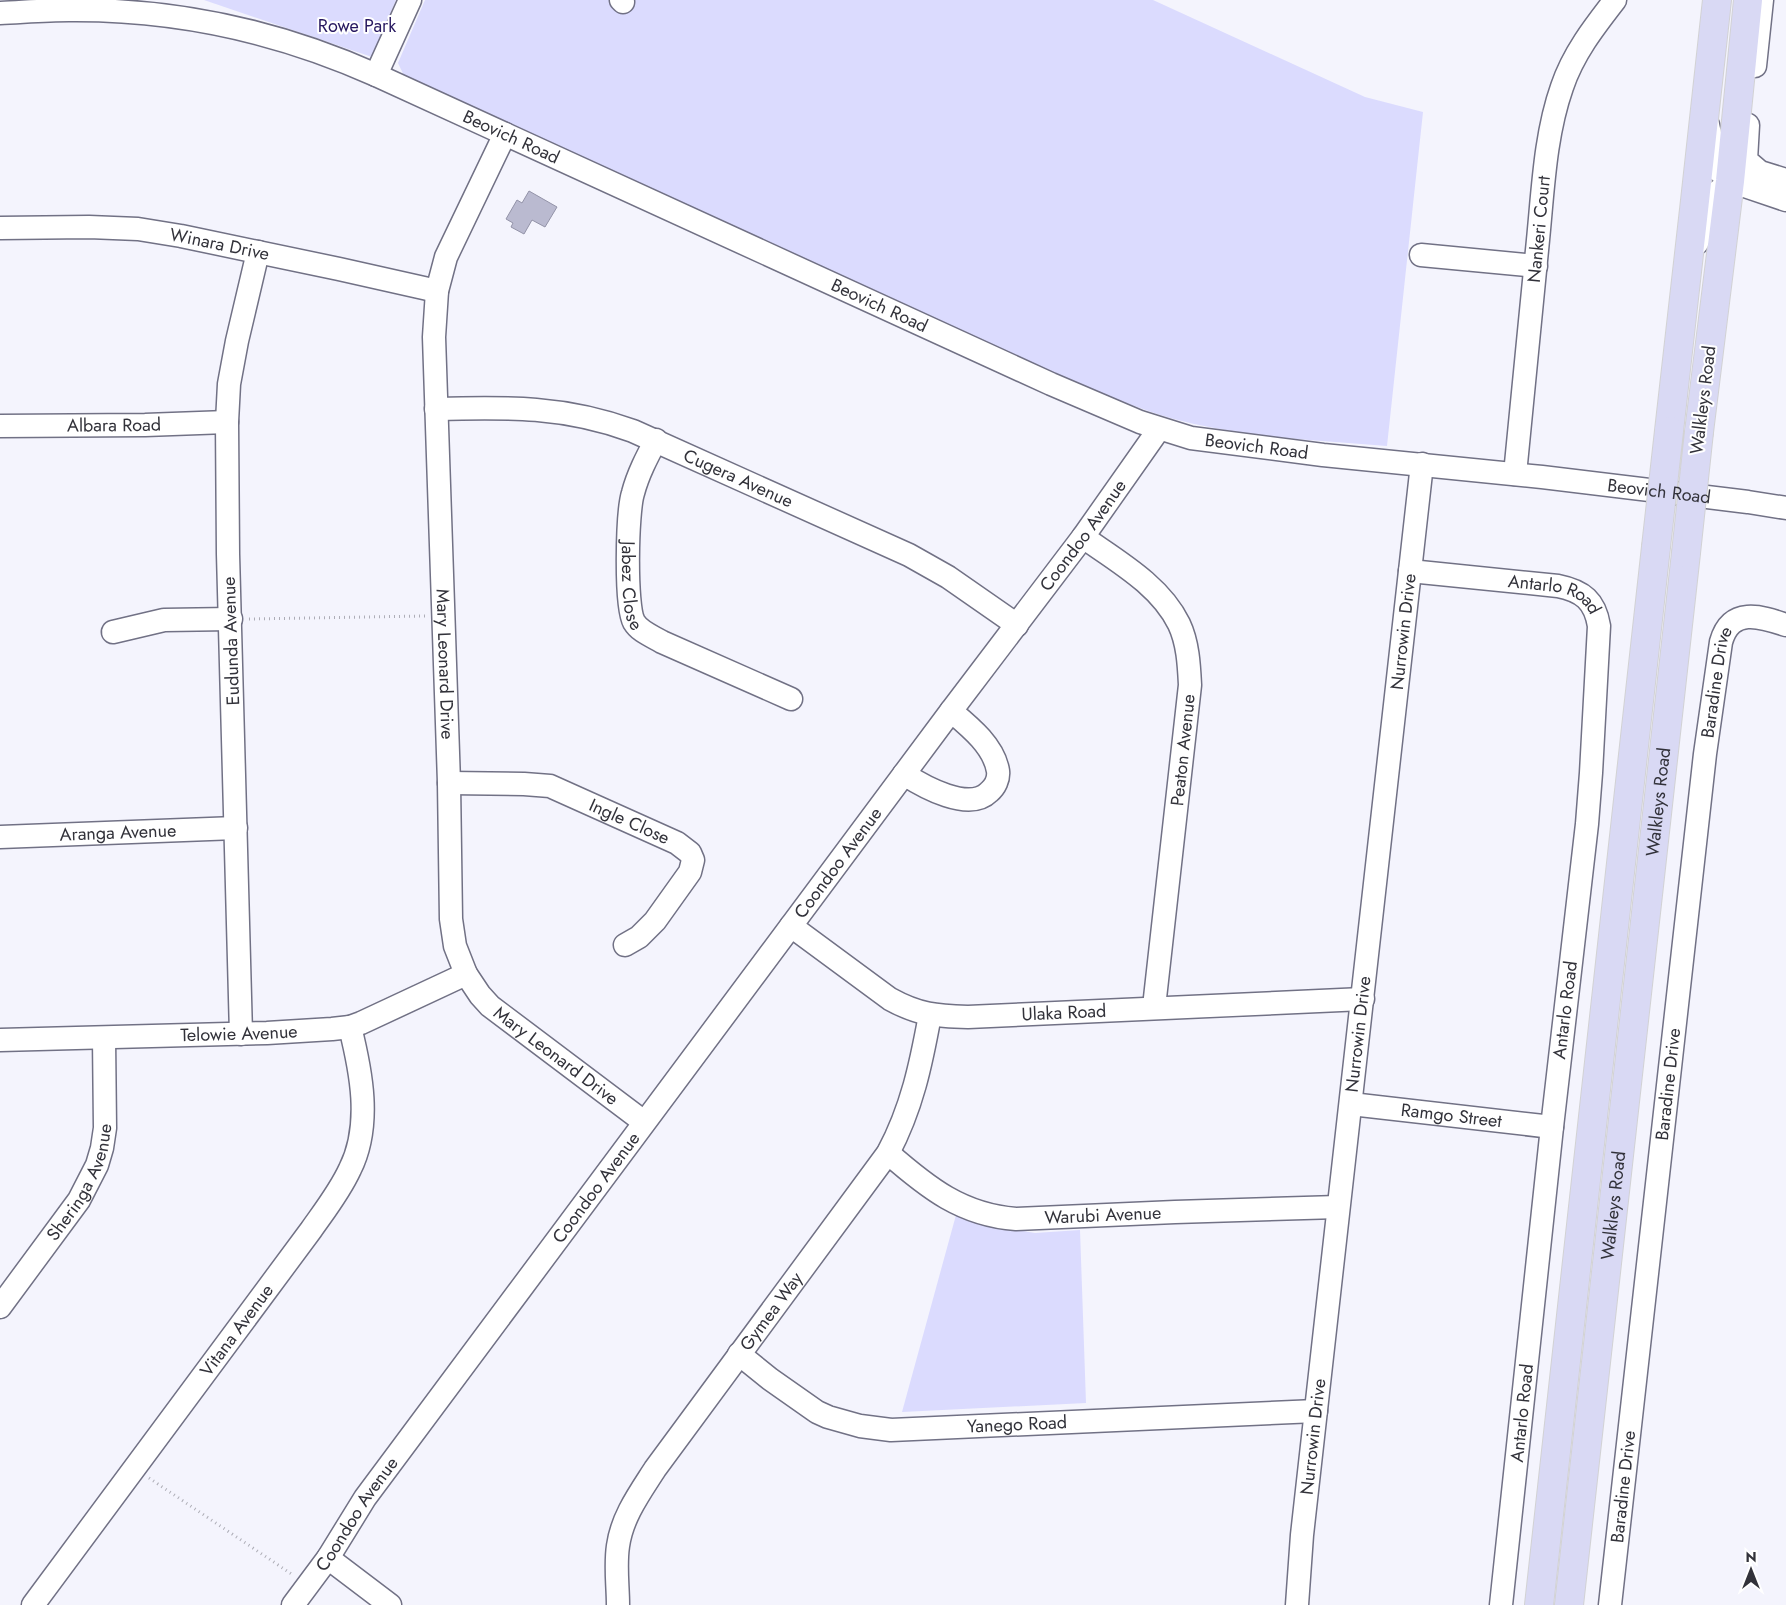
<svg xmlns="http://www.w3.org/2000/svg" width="1786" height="1605" font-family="Jost,sans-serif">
	<rect width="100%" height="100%" fill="#f4f4fd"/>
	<path fill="#dbdbfe" d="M204 0H396L372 57Z
		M425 0H1153L1365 97 1423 112 1387 446C1319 440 1249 438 1182 421 1155 415 1129 403 1103 395L406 80 398 63Z
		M956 1215 978 1223 1035 1233 1080 1230 1086 1403 902 1412Z"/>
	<path fill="#babad0" stroke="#9393a8" d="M529 191 557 207 545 227 532 220 524 234 511 227 513 223 506 219 517 200 522 203Z"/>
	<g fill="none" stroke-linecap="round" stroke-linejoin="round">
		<g stroke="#717185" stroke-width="25">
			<g id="minor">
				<path d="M621 0 623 2"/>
				<path id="s1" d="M0 13C23 12 46 10 69 10 175 9 280 32 376 75L1051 384 1140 422 1191 438 1323 455 1542 477 1748 502 1786 508"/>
				<path d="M1755 66 1762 0"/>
				<path d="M376 75 410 0"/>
				<path d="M1708 125 1718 170 1730 181 1786 200"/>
				<path d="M1748 125 1746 160 1760 172 1786 180"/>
				<path id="s2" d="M505 134 446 257 437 291 434 337 449 783 451 919 455 946 466 974 480 995 490 1006 644 1122"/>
				<path id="s3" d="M0 228 89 227 138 229 181 236 339 269 437 291"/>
				<path d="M1697 243 1714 195 1730 181 1740 178"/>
				<path d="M1421 255 1536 266"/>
				<path id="s4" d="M436 409C508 407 565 406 633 431L909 555 948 577 1017 625"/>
				<path id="s5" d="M0 426 145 425 227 422"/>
				<path id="s6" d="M656 440C647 457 638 474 633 493 627 512 625 606 634 622 640 632 652 636 662 642L791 699"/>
				<path id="s7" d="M1515 474C1523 396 1530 318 1538 240 1543 190 1545 135 1562 87 1573 54 1594 27 1615 0"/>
				<path d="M1083 537C1117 561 1160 585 1179 624 1188 643 1189 665 1190 685L1154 1007"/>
				<path id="s8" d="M1410 571 1558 586C1583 591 1595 601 1599 626L1591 773 1587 824 1552 1127 1501 1605"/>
				<path d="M113 632 164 620 231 619"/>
				<path d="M904 774C924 787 969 812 989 792 995 787 999 779 998 771 994 746 969 726 951 711"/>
				<path id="s9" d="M449 783 524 784 550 786 677 843 690 853 693 860 690 872 655 921 639 937 625 945"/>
				<path id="s10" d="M0 837 236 828"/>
				<path id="s11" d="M791 926 890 999C919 1015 936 1016 968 1017L1363 999"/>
				<path d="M241 1034 228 554 227 422 229 384 237 341 258 252"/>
				<path id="s12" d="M0 1040 267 1033 332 1029 350 1027 361 1023 466 974"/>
				<path id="s13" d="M1351 1104 1552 1127"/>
				<path id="s14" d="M888 1153C928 1188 962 1215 1016 1219L1175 1212 1338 1207"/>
				<path id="s15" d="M0 1307 79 1200 97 1165 102 1148 105 1128 104 1038"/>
				<path id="s16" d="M739 1354 770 1379 817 1412 828 1417 860 1426 891 1430 1316 1411"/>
				<path d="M328 1558 390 1605"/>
				<path id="s17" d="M33 1605 311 1230C325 1210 340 1191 350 1169 372 1125 361 1071 350 1027"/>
				<path id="s18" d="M293 1605 328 1558 365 1498 951 711 1083 537 1159 429"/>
				<path id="s19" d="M618 1605C618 1586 615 1566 618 1546 622 1517 639 1494 655 1469L888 1153C912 1108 921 1064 930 1015"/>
				<path id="s20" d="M1297 1605 1302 1535 1422 464"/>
				<path id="s21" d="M1610 1605 1705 754 1721 642C1731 607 1760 616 1786 625"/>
			</g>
		</g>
		<g stroke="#d2d2d4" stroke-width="30">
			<g id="major">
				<path d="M1669 431C1686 287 1701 144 1717 0"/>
				<path d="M1699 432 1730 181 1748 0"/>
				<path d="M1539 1605 1656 547"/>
				<path id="s22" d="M1569 1605 1686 553"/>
			</g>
		</g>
		<path stroke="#adadb6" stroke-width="3" stroke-dasharray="1 4" stroke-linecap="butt" d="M249 619 425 616
			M149 1478 293 1575"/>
		<use href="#minor" stroke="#fff" stroke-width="22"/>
		<use href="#major" stroke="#d9d9f4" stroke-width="28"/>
		<g stroke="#d2d2d4" stroke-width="30" stroke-linecap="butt">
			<path id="major-bridge" d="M1656 547 1669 431
				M1686 553 1699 432"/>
		</g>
		<use href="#major-bridge" stroke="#d9d9f4" stroke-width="28"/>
	</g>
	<g text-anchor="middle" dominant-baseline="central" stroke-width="4" stroke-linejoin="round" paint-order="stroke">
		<g font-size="18" fill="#271860" stroke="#fff">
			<text x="357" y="26">Rowe Park</text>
		</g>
		<g font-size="18" fill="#32323a" stroke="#fff">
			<text stroke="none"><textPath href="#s1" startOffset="534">Beovich Road</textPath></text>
			<text stroke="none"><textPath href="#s7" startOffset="246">Nankeri Court</textPath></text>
			<text stroke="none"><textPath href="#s3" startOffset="221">Winara Drive</textPath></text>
			<text stroke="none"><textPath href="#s1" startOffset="939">Beovich Road</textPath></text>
			<text transform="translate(1703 400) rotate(-83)">Walkleys Road</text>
			<text stroke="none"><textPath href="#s5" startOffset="114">Albara Road</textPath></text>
			<text stroke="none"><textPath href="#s1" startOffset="1344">Beovich Road</textPath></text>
			<text stroke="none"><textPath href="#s4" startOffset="315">Cugera Avenue</textPath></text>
			<text stroke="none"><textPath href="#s1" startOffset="1749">Beovich Road</textPath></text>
			<text stroke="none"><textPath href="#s18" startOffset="1330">Coondoo Avenue</textPath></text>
			<text stroke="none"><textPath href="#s6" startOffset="151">Jabez Close</textPath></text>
			<text stroke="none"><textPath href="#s8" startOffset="148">Antarlo Road</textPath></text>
			<text stroke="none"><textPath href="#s20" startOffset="979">Nurrowin Drive</textPath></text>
			<text transform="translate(231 641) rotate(-92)">Eudunda Avenue</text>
			<text stroke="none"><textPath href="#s2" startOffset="545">Mary Leonard Drive</textPath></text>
			<text stroke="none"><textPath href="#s21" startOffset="929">Baradine Drive</textPath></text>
			<text transform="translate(1183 750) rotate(-84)">Peaton Avenue</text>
			<text stroke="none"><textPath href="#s22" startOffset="808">Walkleys Road</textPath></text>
			<text stroke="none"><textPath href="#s9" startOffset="188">Ingle Close</textPath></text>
			<text stroke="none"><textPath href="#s10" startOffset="118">Aranga Avenue</textPath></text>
			<text stroke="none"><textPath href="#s18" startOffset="921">Coondoo Avenue</textPath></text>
			<text transform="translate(1565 1010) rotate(-83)">Antarlo Road</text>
			<text stroke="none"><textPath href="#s11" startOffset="300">Ulaka Road</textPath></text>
			<text stroke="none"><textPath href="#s12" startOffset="239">Telowie Avenue</textPath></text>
			<text stroke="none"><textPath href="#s20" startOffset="574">Nurrowin Drive</textPath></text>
			<text stroke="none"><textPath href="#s2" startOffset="980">Mary Leonard Drive</textPath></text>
			<text stroke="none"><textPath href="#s21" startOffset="524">Baradine Drive</textPath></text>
			<text stroke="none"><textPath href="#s13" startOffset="101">Ramgo Street</textPath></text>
			<text stroke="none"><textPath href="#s15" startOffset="150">Sheringa Avenue</textPath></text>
			<text stroke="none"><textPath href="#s18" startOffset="516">Coondoo Avenue</textPath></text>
			<text stroke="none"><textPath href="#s22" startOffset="402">Walkleys Road</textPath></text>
			<text stroke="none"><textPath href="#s14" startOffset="234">Warubi Avenue</textPath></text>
			<text stroke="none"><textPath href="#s19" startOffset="341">Gymea Way</textPath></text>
			<text stroke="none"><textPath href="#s17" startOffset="342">Vitana Avenue</textPath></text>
			<text transform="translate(1522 1413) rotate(-84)">Antarlo Road</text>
			<text stroke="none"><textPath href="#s16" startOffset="300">Yanego Road</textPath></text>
			<text stroke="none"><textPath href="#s20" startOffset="169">Nurrowin Drive</textPath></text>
			<text stroke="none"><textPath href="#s21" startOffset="119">Baradine Drive</textPath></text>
			<text stroke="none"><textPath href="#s18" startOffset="111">Coondoo Avenue</textPath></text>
		</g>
	</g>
	<g transform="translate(1751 1570)" stroke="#ffffff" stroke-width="4" paint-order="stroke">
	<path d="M0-4L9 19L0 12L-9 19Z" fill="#32323a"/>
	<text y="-8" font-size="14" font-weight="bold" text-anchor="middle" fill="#32323a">N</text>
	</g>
</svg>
